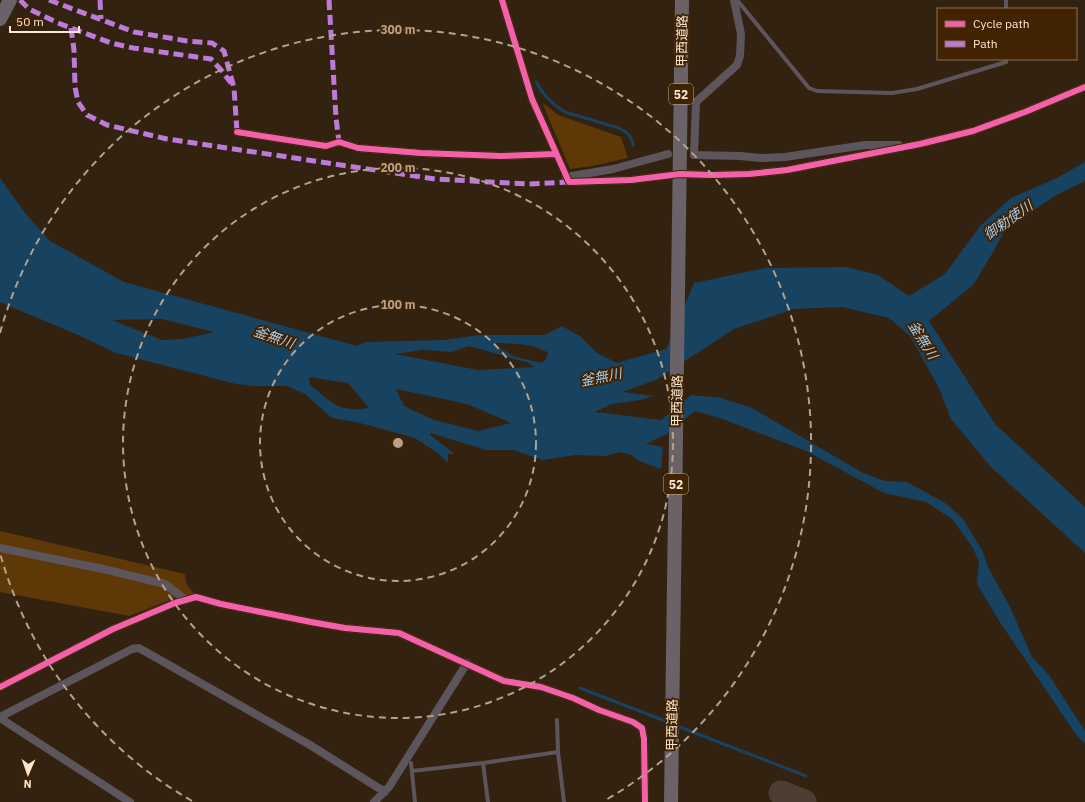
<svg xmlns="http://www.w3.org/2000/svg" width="1085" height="802" font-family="'IBM Plex Sans','Noto Sans JP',sans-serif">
	<rect width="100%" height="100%" fill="#332210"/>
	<path fill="#5f3808" d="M542 102 558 115 621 137 628 158 592 166 570 169Z
		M0 531 185 574 186 583 196 597 180 596 129 616 0 592Z"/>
	<path fill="#174260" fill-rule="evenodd" d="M1085 162V181L1053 197 1005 230 995 249 973 285 929 321 995 424 1085 507V553L990 466 951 419 939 388 910 336 889 318 842 307 794 309 734 329 656 380 622 392 654 396 640 400 612 404 595 412 661 420 691 395 721 398 752 408 863 473 885 481 907 482 947 504 964 520 982 550 989 569 1010 607 1032 657 1049 675 1085 731V744L1077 736 999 621 977 584 979 562 973 548 952 519 926 502 884 493 806 451 720 418 695 411 667 434 646 444 663 447 661 469 639 461 632 455 620 452 606 456 575 455 543 460 513 450H486L431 433 430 435 455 454H448V463L439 454 415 438 360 423 332 418 305 394 287 386H255L236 384 116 353 78 335 0 302V178L25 213 50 241 124 282 357 346 366 342 444 340 480 335H545L562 326 580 336 597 353 617 363 666 349 694 283 765 268 846 267 878 275 909 296 945 274 980 226 1011 198 1055 179ZM162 319 214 332 183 339 162 340 112 320ZM498 343C516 344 533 343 548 353L546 359 542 363 516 357 492 344ZM469 346 529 363 534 367 478 370 395 354 423 350 451 352ZM309 377 348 383 369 408C338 413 332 402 310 385ZM396 389 467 404 511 423 478 431 434 420 404 406Z"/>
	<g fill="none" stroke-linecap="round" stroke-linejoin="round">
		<path stroke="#174260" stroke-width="3" d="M536 82C543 95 552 104 565 112L619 128C628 133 631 135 633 145
			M580 688 668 722
			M677 726 806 776"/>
		<path stroke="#4c3e32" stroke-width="25" d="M781 793 804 802"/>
		<path stroke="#5c555c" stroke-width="4" d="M737 0 809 88 817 91 892 93 917 89 1006 62V59
			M1006 0V9
			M557 720 558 752 564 802
			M411 763 415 802
			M483 763 488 802
			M412 771 483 763 558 752"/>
		<path stroke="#5c555c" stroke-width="8" d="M502 0 532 99 569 182 631 180 680 174 712 175 749 174 787 170 920 144 973 131 1025 112 1085 87
			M734 0 741 34 740 56 737 65 696 102 694 155 740 156 761 158 785 157 865 145H899
			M237 132 326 146 339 142 358 148 421 153 501 156 556 154
			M566 177 613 169 668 154
			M0 548 83 565 99 568 165 584 186 600
			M0 687 113 629 175 603 196 597 221 604 311 622 345 628 399 633 504 681 541 687 573 698 599 710 633 722 642 728 644 739 645 802
			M0 717 132 649 139 648 310 745 385 792
			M0 718 130 802
			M374 802 389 787 467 663"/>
		<path stroke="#6b6268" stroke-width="14" d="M0 19 10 0
			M671 802 682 0"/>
		<path stroke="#bd7bd9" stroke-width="5" stroke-dasharray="10 5" stroke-linecap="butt" d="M20 0 29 9 58 23 111 43 133 48 211 59 222 71 231 83
			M49 0 134 32 187 41 212 43 224 51 234 88 237 132
			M100 0 101 19
			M329 0 336 118 339 142
			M71 28 74 50 75 87 78 102 87 115 107 125 167 139 435 179 528 184 569 182"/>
		<g stroke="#412302" stroke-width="8">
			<path id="cycleway" d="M502 0 532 99 569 182 631 180 680 174 712 175 749 174 787 170 920 144 973 131 1025 112 1085 87
				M237 132 326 146 339 142 358 148 421 153 501 156 556 154
				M0 687 113 629 175 603 196 597 221 604 311 622 345 628 399 633 504 681 541 687 573 698 599 710 633 722 642 728 644 739 645 802"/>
		</g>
		<use href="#cycleway" stroke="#f560ab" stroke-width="6"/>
	</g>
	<g fill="none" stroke="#b4a290" stroke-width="2" stroke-dasharray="7 5">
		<circle cx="398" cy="443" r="138"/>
		<circle cx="398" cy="443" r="275"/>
		<path d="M192 801A413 413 0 0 1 0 553M0 333A413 413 0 1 1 604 801"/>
	</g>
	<g text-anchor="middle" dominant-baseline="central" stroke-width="4" stroke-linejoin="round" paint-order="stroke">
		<g fill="#412302" stroke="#c2ac96" stroke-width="1">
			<rect x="669" y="84" width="24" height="20" rx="3"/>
			<rect x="664" y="474" width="24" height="20" rx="3"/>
		</g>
		<g font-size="12" font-weight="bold" fill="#fae7d5">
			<text x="681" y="94">52</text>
			<text x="676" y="484">52</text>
		</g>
		<g font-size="13" fill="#fae7d5" stroke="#412302">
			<text transform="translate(682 41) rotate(-89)">甲西道路</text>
			<text transform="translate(677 401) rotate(-89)">甲西道路</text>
			<text transform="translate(672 725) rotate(-89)">甲西道路</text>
		</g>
		<g font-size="14" font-style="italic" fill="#a2caec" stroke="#412302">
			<text transform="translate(1008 220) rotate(-35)">御勅使川</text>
			<text transform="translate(274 337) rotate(19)">釜無川</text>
			<text transform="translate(923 340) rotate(58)">釜無川</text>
			<text transform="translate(601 377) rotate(-11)">釜無川</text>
		</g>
	</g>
	<circle cx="398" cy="443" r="6" fill="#b4a290" stroke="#412302" stroke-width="2"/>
	<g font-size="12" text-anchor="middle" font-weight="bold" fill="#b4a290" stroke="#412302" stroke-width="4" stroke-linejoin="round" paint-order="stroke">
		<text x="398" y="34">300 m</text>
		<text x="398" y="172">200 m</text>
		<text x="398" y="309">100 m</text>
	</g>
	<rect x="937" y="8" width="140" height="52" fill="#412302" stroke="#8b7156"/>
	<rect x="945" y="21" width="20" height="6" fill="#f560ab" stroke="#8b7156"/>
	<text x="973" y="28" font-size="12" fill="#fae7d5">Cycle path</text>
	<rect x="945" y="41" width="20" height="6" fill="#bd7bd9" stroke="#8b7156"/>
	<text x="973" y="48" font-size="12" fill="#fae7d5">Path</text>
	<g transform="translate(28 774) rotate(182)" stroke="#412302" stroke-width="3" paint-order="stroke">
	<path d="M0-3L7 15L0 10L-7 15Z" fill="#fae7d5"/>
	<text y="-6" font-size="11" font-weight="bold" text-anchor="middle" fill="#fae7d5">N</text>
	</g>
	<path d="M10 26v6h69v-6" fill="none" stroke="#fae7d5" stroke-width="2"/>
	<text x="16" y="26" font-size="12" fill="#fae7d5" stroke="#412302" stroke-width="3" paint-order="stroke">50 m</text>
</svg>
